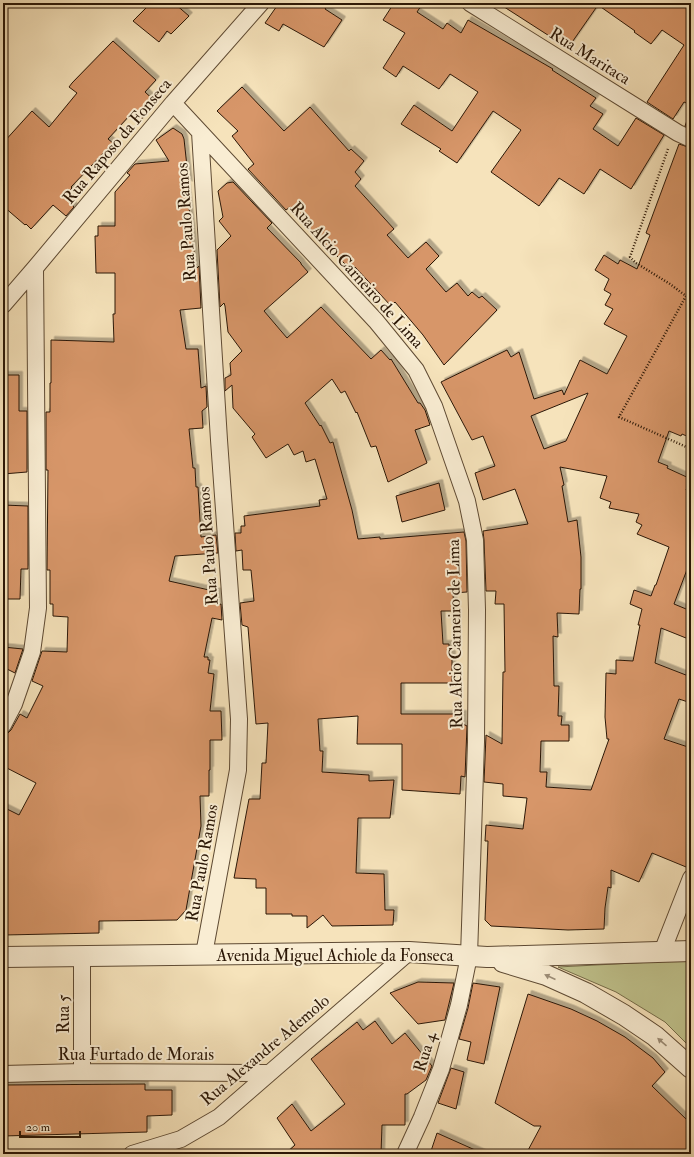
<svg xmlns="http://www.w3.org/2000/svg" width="694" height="1157" font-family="'IM FELL Double Pica',serif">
	<defs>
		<filter id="shadow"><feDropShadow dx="3.5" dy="-3.5" stdDeviation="0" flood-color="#0004"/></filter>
	</defs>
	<rect width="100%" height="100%" fill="#f6e3bb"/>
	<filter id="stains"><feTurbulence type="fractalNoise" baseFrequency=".005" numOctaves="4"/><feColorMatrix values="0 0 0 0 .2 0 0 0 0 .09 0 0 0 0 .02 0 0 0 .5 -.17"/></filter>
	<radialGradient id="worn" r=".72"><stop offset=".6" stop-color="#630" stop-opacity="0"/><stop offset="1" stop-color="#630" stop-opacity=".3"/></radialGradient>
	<path fill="#c0c38d" stroke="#766d4a" d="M691 960V1048L665 1022 616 992 558 967Z"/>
	<path fill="#d79669" stroke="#2b1706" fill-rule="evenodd" filter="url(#shadow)" d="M151 3H174L189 16 171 34 167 31 159 42 133 21Z
		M279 3H329L325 9 342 20 324 47 283 24 279 31 265 23Z
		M394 3H423L417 12 443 29 447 23 461 33 468 20 553 69 552 70 596 98 590 106 603 114 593 129 618 146 636 118 664 135 631 189 600 169 584 194 559 178 539 206 491 172 521 130 493 111 457 163 439 151 441 149 401 124 414 105 452 131 478 92 450 74 439 89 403 66 396 77 383 68 405 33 383 20Z
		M498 3H691V105L684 102 673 119 647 102 684 45 662 30 651 44 634 32 635 31 598 5 568 48Z
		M113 41 156 80 145 92 156 102 139 122 131 114 108 139 113 143 71 187 72 188 65 196 74 207 66 216 53 205 31 229 26 224 25 225 3 206V143L32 111 49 127 77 93 69 87 72 83Z
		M242 87 284 131 310 107 349 151 351 149 364 161 355 172 361 179 355 186 394 229 387 235 408 258 426 242 439 256 426 269 446 292 457 283 468 296 472 292 479 298 482 296 497 310 444 365 423 335 395 302 391 306 355 267 351 270 330 249H329L290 207 286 210 248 169 254 164 232 136 238 131 217 111Z
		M689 115H691V129L685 126Z
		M173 128 182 134 184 139 189 185 186 181 196 269 199 266 201 308 180 310 186 349H198L201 388 206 386 207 407 202 411 203 428 189 429 193 468H195L196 487H198L201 537 216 535 218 553 175 556 169 581 218 592V605L221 604 222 620 212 618 204 657H208V660H210L208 673 214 674 210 711H221L222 740H210V770H209V796H200L201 826 186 910 177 920 99 921V933L4 935 3 807 19 815 36 783 3 766V734L8 733 11 730 20 714 27 718 43 686 32 681 42 651 67 652 68 617 53 616V604H50V570H47L48 470H46V412H50V383H51V340L114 342 113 314H115V273H96L95 236H98V226H115V192L130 175 127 173 135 164 169 161 156 140Z
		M679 144 691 148V438L682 434 681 436 669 431 658 462 668 466 667 468 691 479 686 490 691 492V559L674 604 691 611V640L661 628 655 663 691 677V703L679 699 664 739 691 748V869L652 853 639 882 611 870V888L608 887 605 908 604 929 568 930 491 926 485 920 488 841H485L486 825 523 829 527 798 503 796V784L484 782 486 735 502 744 503 672H505L504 604H495L496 591H486L484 540 483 531 528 524 515 489 483 500 475 473 495 466 483 436 472 440 441 382 507 350 511 357 519 352 534 399 562 390 564 395 580 360 607 374 627 336 604 324 613 309 605 305 611 294 604 290 609 279 595 270 604 255 618 264 620 260 637 269 650 235 646 233ZM588 393 566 441 544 449 531 416ZM560 467 607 476 600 498 611 502 609 508 639 514 636 522 642 525 637 534 669 547 656 585H655L651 596 634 590 630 604 642 609 638 625H640L633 661 616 660V674L606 673 605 717 607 739H609L591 790 546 787 547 772H540L541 741H569V725H561L562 716H558L559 686H554L553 636 558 637 557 613 579 614 580 589H581V557L577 520 568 522 562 486 564 485Z
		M233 182 272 223 267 228 301 263V264L308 272 264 311 287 338 321 307 371 359 381 350 390 360 391 359 418 403H420L425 410 430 425 415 430 427 463 388 482 376 446 371 447 357 412 356 413 345 391 341 393 332 379 305 403 320 426 321 425 330 443 333 442 352 510 358 539 380 537V539L464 532 466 541 467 592 453 593 454 611H441L443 644H449V654H452V683H401V714H463V724L467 726 465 777 461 776 460 794 402 790V744H357L358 716 318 719 320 751H323L322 772 369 775V781L394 780 390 818H358L356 873 384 874 385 910H394L393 925 332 926 323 915 307 928V916H292V914H266V888H256V879L234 878 249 799H260L262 763H266L268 723 256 724 248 627 242 625 240 603 254 601 251 570H243L242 550 236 551 235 533H241V526H245L244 516 320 506 319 500 327 499 315 459 306 462 303 451 294 455 288 444 266 458 252 437 255 434 233 408 232 385 225 391V378L231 375 230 363 242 351 228 332 225 306 224 303 220 307 217 250 231 236 219 221 223 217 218 191 227 183Z
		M3 375H19V411H27V472L3 474Z
		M439 483 445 510 402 522 396 496Z
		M3 505 28 506V569H21L20 599H3Z
		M3 647 23 649 15 673 3 667Z
		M418 982 454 983 445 1020 418 1024 390 993Z
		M473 983 500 987 484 1064 467 1060 471 1042 459 1039 468 1008Z
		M528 994 571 1009 597 1021 625 1037 653 1058 665 1072 652 1086 687 1120 691 1128V1154H526L541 1126H534L495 1103Z
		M375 1021 392 1044 405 1033 432 1066 426 1080 407 1094H405V1125H382L381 1154H285L295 1145 277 1118 292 1104 311 1131 345 1104 311 1059 357 1022 363 1030Z
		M451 1068 464 1072 456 1109 438 1103Z
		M145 1084V1090H172V1115L147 1116V1132L3 1136V1085Z
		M437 1133 484 1154H430Z"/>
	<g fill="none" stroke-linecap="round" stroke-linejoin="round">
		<g stroke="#5e4a33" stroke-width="18">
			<path id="minor" d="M470 3 678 133 691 139
				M173 103 376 321 416 370 434 406 467 501 475 540 477 610 476 742 469 956 459 1005 441 1069 422 1117 405 1154
				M200 132 219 440 239 719 238 770 204 954
				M3 305 35 268 173 103 261 3
				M3 725 14 704 32 652 38 608 35 268
				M662 952 691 878
				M82 1072V956
				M3 1074 82 1072 269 1073
				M132 1154 181 1139 219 1117 409 952"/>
		</g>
		<g stroke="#5e4a33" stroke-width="22">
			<path id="tertiary" d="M3 957 409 952 487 957 691 951
				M503 962 546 975 586 993 624 1015 655 1036 691 1068"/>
		</g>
		<path stroke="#2b1706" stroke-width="2.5" stroke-dasharray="1 2" stroke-linecap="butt" d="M668 149 630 257 636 263 670 284 686 296 619 417 691 449"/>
		<use href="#minor" stroke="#f9edd3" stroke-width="16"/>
		<use href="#tertiary" stroke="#f9edd3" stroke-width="20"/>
	</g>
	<defs><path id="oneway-solid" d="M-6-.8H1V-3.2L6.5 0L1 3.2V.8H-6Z"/></defs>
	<g fill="#9c8d77">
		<use href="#oneway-solid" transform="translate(550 977) rotate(-156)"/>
		<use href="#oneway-solid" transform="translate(662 1042) rotate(-139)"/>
	</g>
	<g text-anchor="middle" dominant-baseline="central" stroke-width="4" stroke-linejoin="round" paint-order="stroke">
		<g font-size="17" fill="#2b1706" stroke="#f9edd3">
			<text transform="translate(590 56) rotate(32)">Rua Maritaca</text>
			<text transform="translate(117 141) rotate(-50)">Rua Raposo da Fonseca</text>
			<text transform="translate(186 222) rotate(-94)">Rua Paulo Ramos</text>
			<text transform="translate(357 275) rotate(48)">Rua Alcio Carneiro de Lima</text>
			<text transform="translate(208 546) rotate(-94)">Rua Paulo Ramos</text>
			<text transform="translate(455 634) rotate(-91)">Rua Alcio Carneiro de Lima</text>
			<text transform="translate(202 863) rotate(-80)">Rua Paulo Ramos</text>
			<text x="335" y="955">Avenida Miguel Achiole da Fonseca</text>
			<text transform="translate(63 1014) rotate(-90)">Rua 5</text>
			<text transform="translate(265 1050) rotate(-40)">Rua Alexandre Ademolo</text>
			<text transform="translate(425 1052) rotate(-73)">Rua 4</text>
			<text x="136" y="1054">Rua Furtado de Morais</text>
		</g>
	</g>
	<rect width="694" height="1157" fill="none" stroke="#f6e3bb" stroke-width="16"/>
	<rect x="4" y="4" width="686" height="1149" fill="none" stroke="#2b1706" stroke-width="2"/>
	<rect x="8" y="8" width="678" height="1141" fill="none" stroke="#2b1706"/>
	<path d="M20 1131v6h60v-6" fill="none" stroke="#2b1706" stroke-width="2"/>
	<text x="26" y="1131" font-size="12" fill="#2b1706" stroke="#f9edd3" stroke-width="3" paint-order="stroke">20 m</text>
	<rect width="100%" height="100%" filter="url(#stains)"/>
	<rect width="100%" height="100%" fill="url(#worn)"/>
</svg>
